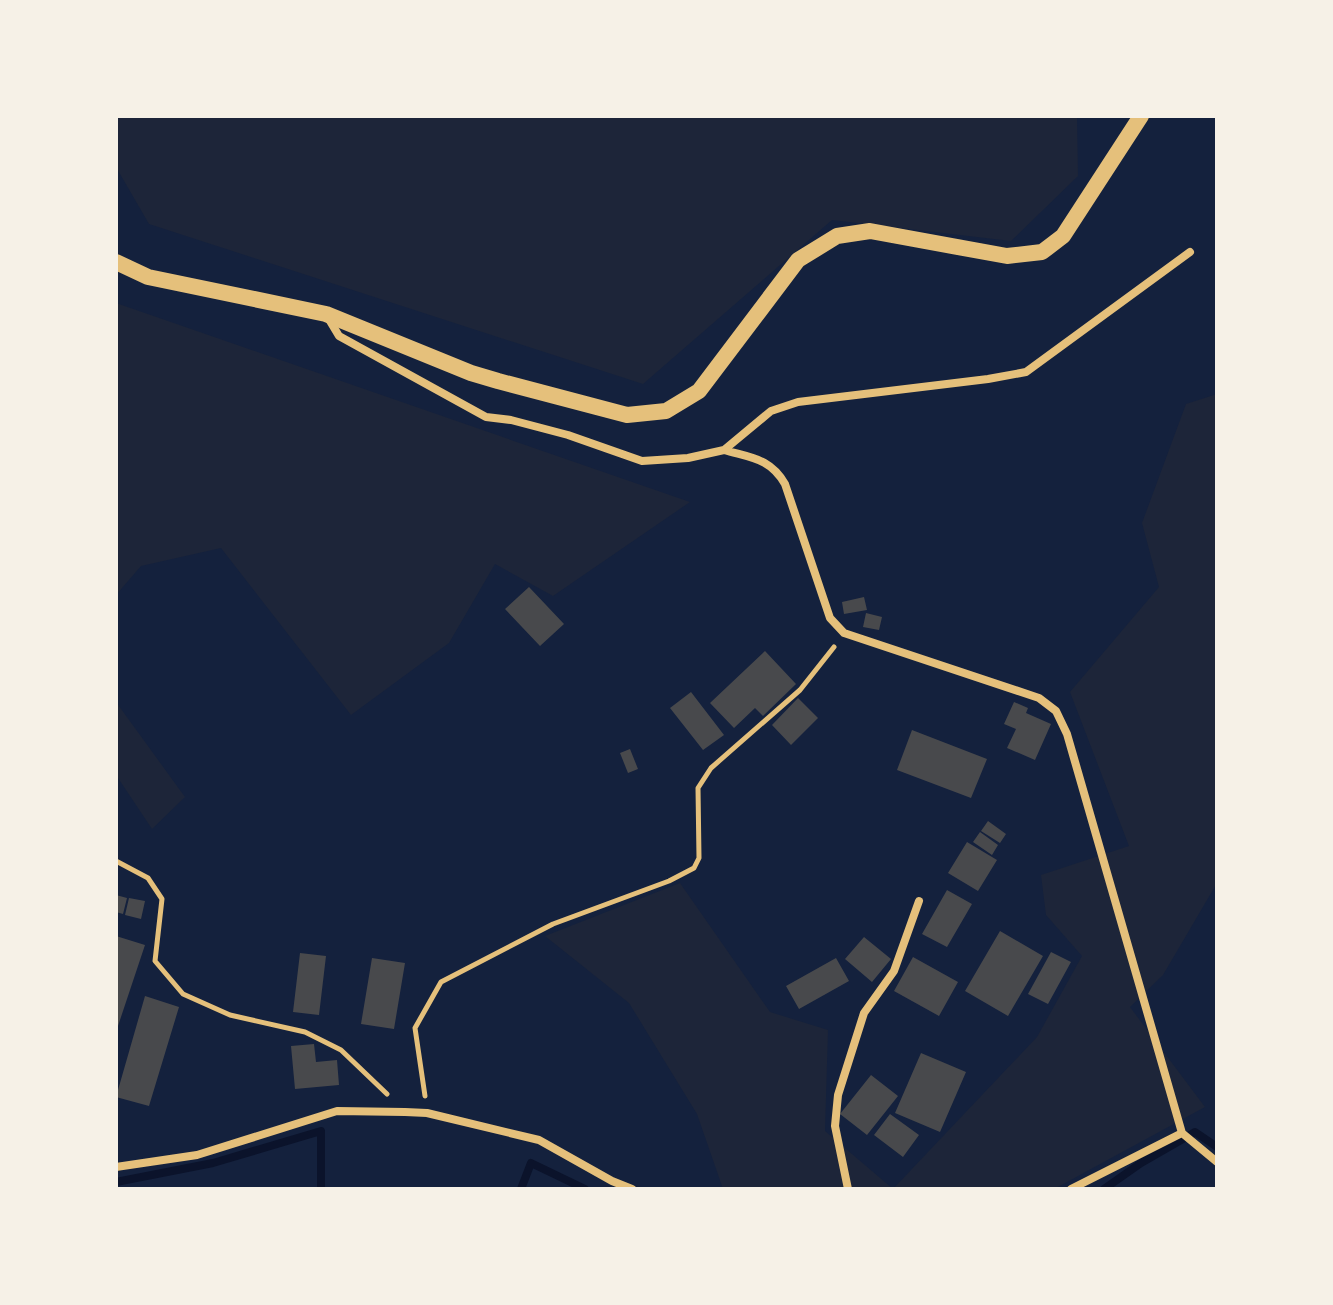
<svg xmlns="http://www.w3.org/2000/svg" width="1333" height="1305" font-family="'Open Sans',sans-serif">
	<rect width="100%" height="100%" fill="#14213d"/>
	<path fill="#1d2539" d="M116 116H1077L1078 176 1011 241 832 220 643 384 149 224 116 167Z
		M116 303 690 502 553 596 495 564 449 643 351 715 221 548 141 566 116 595Z
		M1217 394V883L1163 975 1130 1007 1205 1107 1056 1188 723 1189 697 1114 629 1003 545 936 680 883 770 1012 828 1030 825 1131 893 1189 1037 1037 1082 956 1046 915 1041 875 1129 846 1070 692 1159 587 1142 523 1186 404Z
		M116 702 185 797 152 829 116 775Z"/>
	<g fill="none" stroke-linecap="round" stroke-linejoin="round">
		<path stroke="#0b132b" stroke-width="8" d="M116 1182 213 1163 321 1131V1189
			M521 1189 531 1163 585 1189
			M1104 1189 1141 1163 1195 1132 1217 1147"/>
	</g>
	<path fill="#48494c" d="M529 587 564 624 540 646 505 609Z
		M864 597 867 610 844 614 842 602Z
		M866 613 882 617 879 630 863 627Z
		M765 651 796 684 763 716 755 708 734 728 710 703Z
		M691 692 724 735 703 750 670 708Z
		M798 698 818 718 791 745 772 725Z
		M1014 702 1028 708 1026 713 1051 724 1035 760 1007 748 1016 729 1004 724Z
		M912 730 987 759 971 798 897 770Z
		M630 749 638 769 628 773 620 753Z
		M988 821 1006 834 1000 843 981 831Z
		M980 832 998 845 992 855 973 842Z
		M967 842 997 860 978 891 948 873Z
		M947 890 972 904 947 947 922 934Z
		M116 895 127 898 123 914 116 912Z
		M129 898 145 901 141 919 125 915Z
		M1000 931 1043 956 1008 1016 965 991Z
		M116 936 145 945 117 1029H116Z
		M864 937 891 959 872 982 845 959Z
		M1051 952 1071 962 1048 1004 1028 994Z
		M300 953 326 956 319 1015 293 1012Z
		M913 957 958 982 939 1016 894 991Z
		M372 958 405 963 394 1029 361 1024Z
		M836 958 849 981 799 1009 786 986Z
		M145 996 179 1007 149 1106 116 1097Z
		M314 1044 316 1062 337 1060 339 1085 295 1089 291 1046Z
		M921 1053 966 1072 940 1132 895 1113Z
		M871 1075 898 1096 867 1135 840 1114Z
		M890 1114 919 1135 903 1157 874 1135Z"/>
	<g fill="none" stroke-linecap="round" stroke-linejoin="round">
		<path stroke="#e5c07b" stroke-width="5" d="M116 861 148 878 162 899 155 961 183 994 230 1015 305 1032 341 1050 387 1094
			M425 1096 415 1028 441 982 553 924 669 881 694 868 699 858 698 788 711 768 800 690 834 647"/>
		<path stroke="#e5c07b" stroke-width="8" d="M327 316 339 336 486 417 511 420 568 435 642 461 688 458 724 450 771 411 798 402 988 379 1026 372 1190 252
			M724 450C751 458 770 458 785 484L830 618 844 633 1039 698 1056 711 1067 734 1182 1133
			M116 1167 197 1155 337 1111 405 1112 427 1113 539 1140 612 1181 632 1189
			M848 1189 835 1126 838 1095 864 1013 894 971 919 901
			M1071 1189 1182 1133 1217 1162"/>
		<path stroke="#e5c07b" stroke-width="16" d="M116 262 148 277 326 314 471 373 498 381 627 415 666 411 699 391 798 260 837 236 870 231 1007 256 1042 252 1063 236 1141 116"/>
	</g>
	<rect width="1333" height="1305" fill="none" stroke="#f6f1e7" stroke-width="236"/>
</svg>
